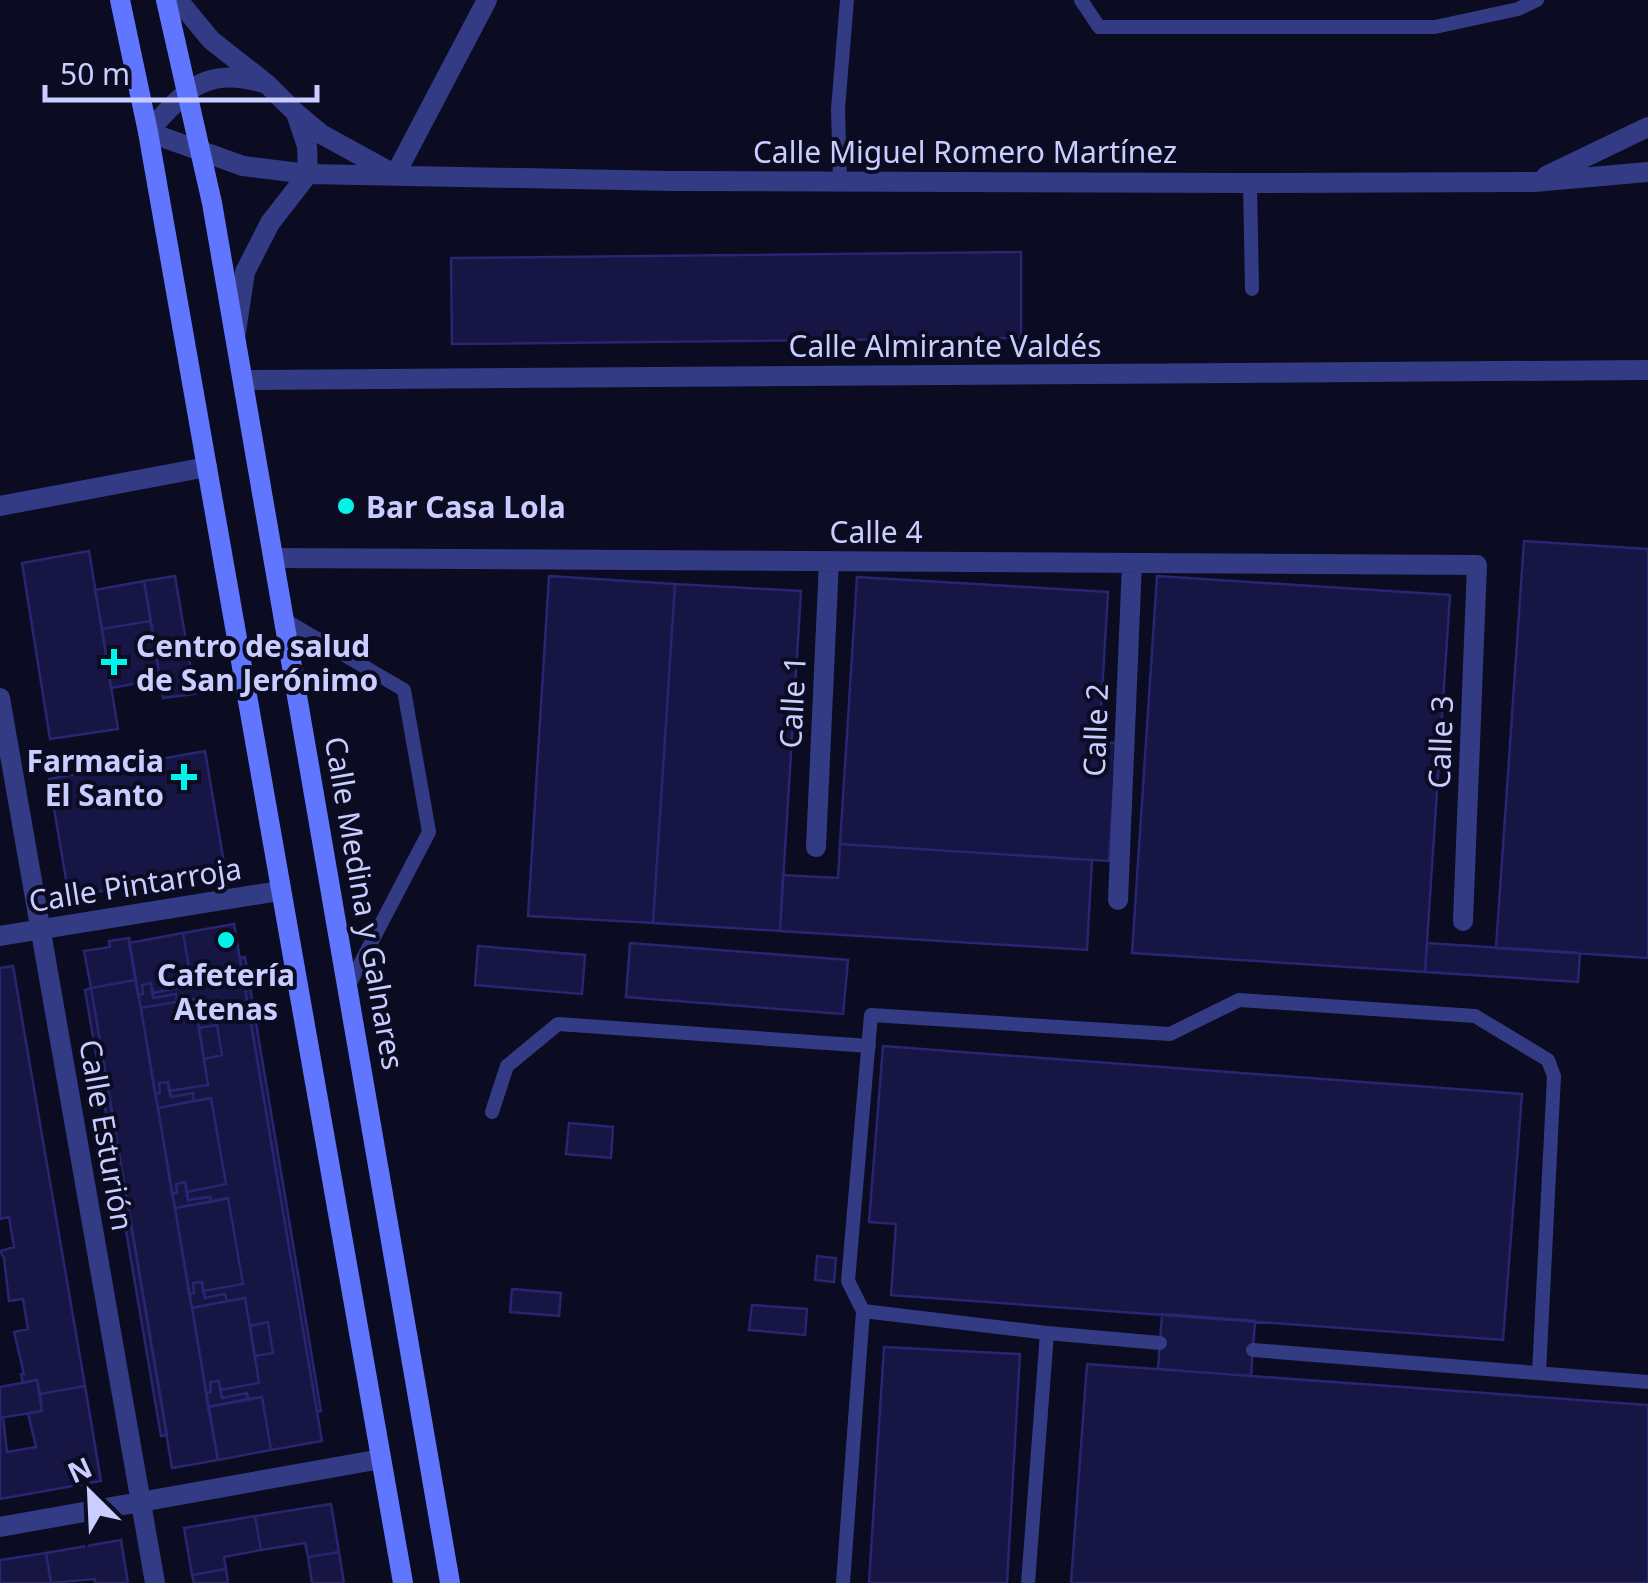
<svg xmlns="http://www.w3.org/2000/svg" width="1648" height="1583" font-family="'Noto Sans',sans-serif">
	<rect width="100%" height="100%" fill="#0b0b21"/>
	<path fill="#171543" stroke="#282571" stroke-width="2.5" d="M1021 252V338L452 344 451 258Z
		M1524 541 1648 549V958L1496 948Z
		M89 551 118 729 50 739 22 563Z
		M175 576 195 694 163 698 144 581Z
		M549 576 675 584 653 923 528 916Z
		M1157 576 1450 595 1425 972 1132 953Z
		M857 577 1108 592 1099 742 1117 743 1109 861 840 844Z
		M144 581 151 621 102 629 95 590Z
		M675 584 801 591 780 931 653 923Z
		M151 621 160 679 111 688 102 629Z
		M205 751 225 869 69 897 49 779Z
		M840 844 1092 860 1087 950 780 931 783 875 838 878Z
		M234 924 322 1441 271 1450 262 1397 248 1399 247 1393 222 1398 220 1390 259 1383 255 1356 273 1353 268 1322 250 1326 245 1298 227 1301 225 1294 205 1298 203 1291 243 1284 228 1198 211 1202 210 1197 188 1200 187 1192 226 1184 211 1098 194 1101 193 1093 171 1097 169 1091 208 1085 204 1059 222 1055 217 1025 199 1028 194 999 177 1002 176 994 153 998V993L192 985 183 933Z
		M183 933 192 985 153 993 151 983 142 985 143 994 138 995 129 943Z
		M129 938 136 980 91 988 84 951 110 947 109 941Z
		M630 943 848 960 843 1014 626 997Z
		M1427 943 1580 953 1578 982 1425 972Z
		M478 946 585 955 582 994 475 985Z
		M245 957 321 1411 317 1412 240 958Z
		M13 966 85 1386 40 1394 37 1380 23 1383 21 1374H24L14 1332 28 1329 23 1299 9 1301 4 1258 0 1251 14 1247 9 1217 0 1219V968Z
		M136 980 218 1460 172 1468 91 988Z
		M151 983 153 998 176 994 177 1002 141 1008 138 995 143 994 142 985Z
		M91 988 167 1435 161 1436 85 990Z
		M194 999 208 1085 169 1091 168 1082 159 1083 160 1093 155 1094 141 1008Z
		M217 1025 222 1055 204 1059 199 1028Z
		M883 1046 1522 1094 1503 1340 891 1295 896 1224 869 1222Z
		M168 1082 171 1097 193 1093 194 1101 158 1108 155 1094 160 1093 159 1083Z
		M211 1098 226 1184 187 1192 185 1182 176 1184 177 1193 172 1194 158 1108Z
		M569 1123 613 1127 611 1158 566 1154Z
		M185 1182 188 1200 210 1197 211 1202 175 1208 172 1194 177 1193 176 1184Z
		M228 1198 243 1284 203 1291 202 1282 193 1283 194 1293 189 1294 175 1208Z
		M817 1256 836 1258 834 1282 815 1280Z
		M202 1282 205 1298 225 1294 227 1301 192 1308 189 1294 194 1293 193 1283Z
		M512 1289 561 1293 559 1316 510 1312Z
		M245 1298 259 1383 220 1390 219 1381 210 1382 211 1392 206 1393 192 1308Z
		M752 1305 807 1309 805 1335 749 1330Z
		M1162 1314 1255 1321 1251 1376 1158 1369Z
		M268 1322 273 1353 255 1356 250 1326Z
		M884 1347 1020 1354 1007 1583H869Z
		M1087 1364 1648 1405V1583H1071Z
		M37 1380 42 1411 0 1418V1387Z
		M219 1381 222 1398 247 1393 248 1399 208 1407 206 1393 211 1392 210 1382Z
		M85 1386 101 1481 0 1499V1418L3 1417 7 1452 36 1447 28 1413 42 1411 40 1394Z
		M262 1397 271 1450 218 1460 208 1407Z
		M331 1504 339 1552 308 1557 305 1543 261 1550 255 1516Z
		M255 1516 261 1550 224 1557 226 1569 192 1575 184 1528Z
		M121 1540 128 1583H95V1579L51 1583 46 1553Z
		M339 1552 344 1583H312L308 1557Z
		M46 1553 51 1583H0V1560Z
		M226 1569 228 1583H194L192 1575Z"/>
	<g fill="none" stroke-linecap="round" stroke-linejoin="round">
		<path stroke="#323b84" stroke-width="14" d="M1081 0 1099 27H1435L1518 9 1537 0
			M840 180 838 109 847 0
			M1250 183 1252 289
			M285 620 404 690 429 832 349 985
			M492 1112 507 1066 558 1024 869 1046
			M1047 1333 863 1311 848 1281 871 1015 1170 1034 1239 1000 1475 1016 1548 1060 1554 1076 1539 1373
			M1253 1350 1648 1382
			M843 1583 863 1311
			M1028 1583 1047 1333 1160 1343"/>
		<path stroke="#323b84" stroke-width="20" d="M178 0 211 40 267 84 296 113 307 146 308 174
			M267 84C205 65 187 89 148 132L243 166 308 174 671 181 1250 183 1534 182 1648 172
			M296 113 321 134 394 174
			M395 175 487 0
			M1546 176 1648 127
			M236 332 245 272 270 223 308 174
			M243 380 1648 370
			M0 506 207 467
			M275 558 1477 565 1463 921
			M0 698 155 1583
			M816 847 829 561
			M1118 900 1132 563
			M0 936 279 891
			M0 1527 381 1459"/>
		<path stroke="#6176ff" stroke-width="20" d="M120 0 148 132 403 1583
			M166 0 212 203 450 1583"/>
	</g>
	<g fill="#00f5e8" stroke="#0b0b21" stroke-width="4">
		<circle cx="346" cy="506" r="10"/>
		<path d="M109 647h10v10h10v10h-10v10h-10v-10h-10v-10h10z"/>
		<path d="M179 762h10v10h10v10h-10v10h-10v-10h-10v-10h10z"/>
		<circle cx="226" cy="940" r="10"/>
	</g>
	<g text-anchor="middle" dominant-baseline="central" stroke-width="8" stroke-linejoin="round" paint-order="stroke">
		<g font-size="30" fill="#cacdff" stroke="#0b0b21">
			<text x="965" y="151">Calle Miguel Romero Martínez</text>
			<text x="945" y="345">Calle Almirante Valdés</text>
			<text x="876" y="531">Calle 4</text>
			<text transform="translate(792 702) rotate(-87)">Calle 1</text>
			<text transform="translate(1095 730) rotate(-88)">Calle 2</text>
			<text transform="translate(1440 742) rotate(-88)">Calle 3</text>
			<text transform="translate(135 884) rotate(-9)">Calle Pintarroja</text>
			<text transform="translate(365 903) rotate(80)">Calle Medina y Galnares</text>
			<text transform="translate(107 1135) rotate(80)">Calle Esturión</text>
		</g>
		<g font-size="30" font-weight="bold" fill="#cacdff" stroke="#0b0b21" text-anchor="start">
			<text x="366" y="506">Bar Casa Lola</text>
			<text x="136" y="645">Centro de salud<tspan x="136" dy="34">de San Jerónimo</tspan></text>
			<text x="164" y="760" text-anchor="end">Farmacia<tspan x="164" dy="34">El Santo</tspan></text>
			<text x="226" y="974" text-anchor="middle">Cafetería<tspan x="226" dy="34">Atenas</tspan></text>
		</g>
	</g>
	<g transform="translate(90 1493) rotate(336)" stroke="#0b0b21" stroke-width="8" paint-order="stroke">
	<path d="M0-8L18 38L0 25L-18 38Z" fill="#cacdff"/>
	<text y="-15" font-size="28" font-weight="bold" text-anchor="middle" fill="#cacdff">N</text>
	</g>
	<path d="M45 85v15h272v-15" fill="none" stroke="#cacdff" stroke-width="5"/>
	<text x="60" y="85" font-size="30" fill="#cacdff" stroke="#0b0b21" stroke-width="8" paint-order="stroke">50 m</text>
</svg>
